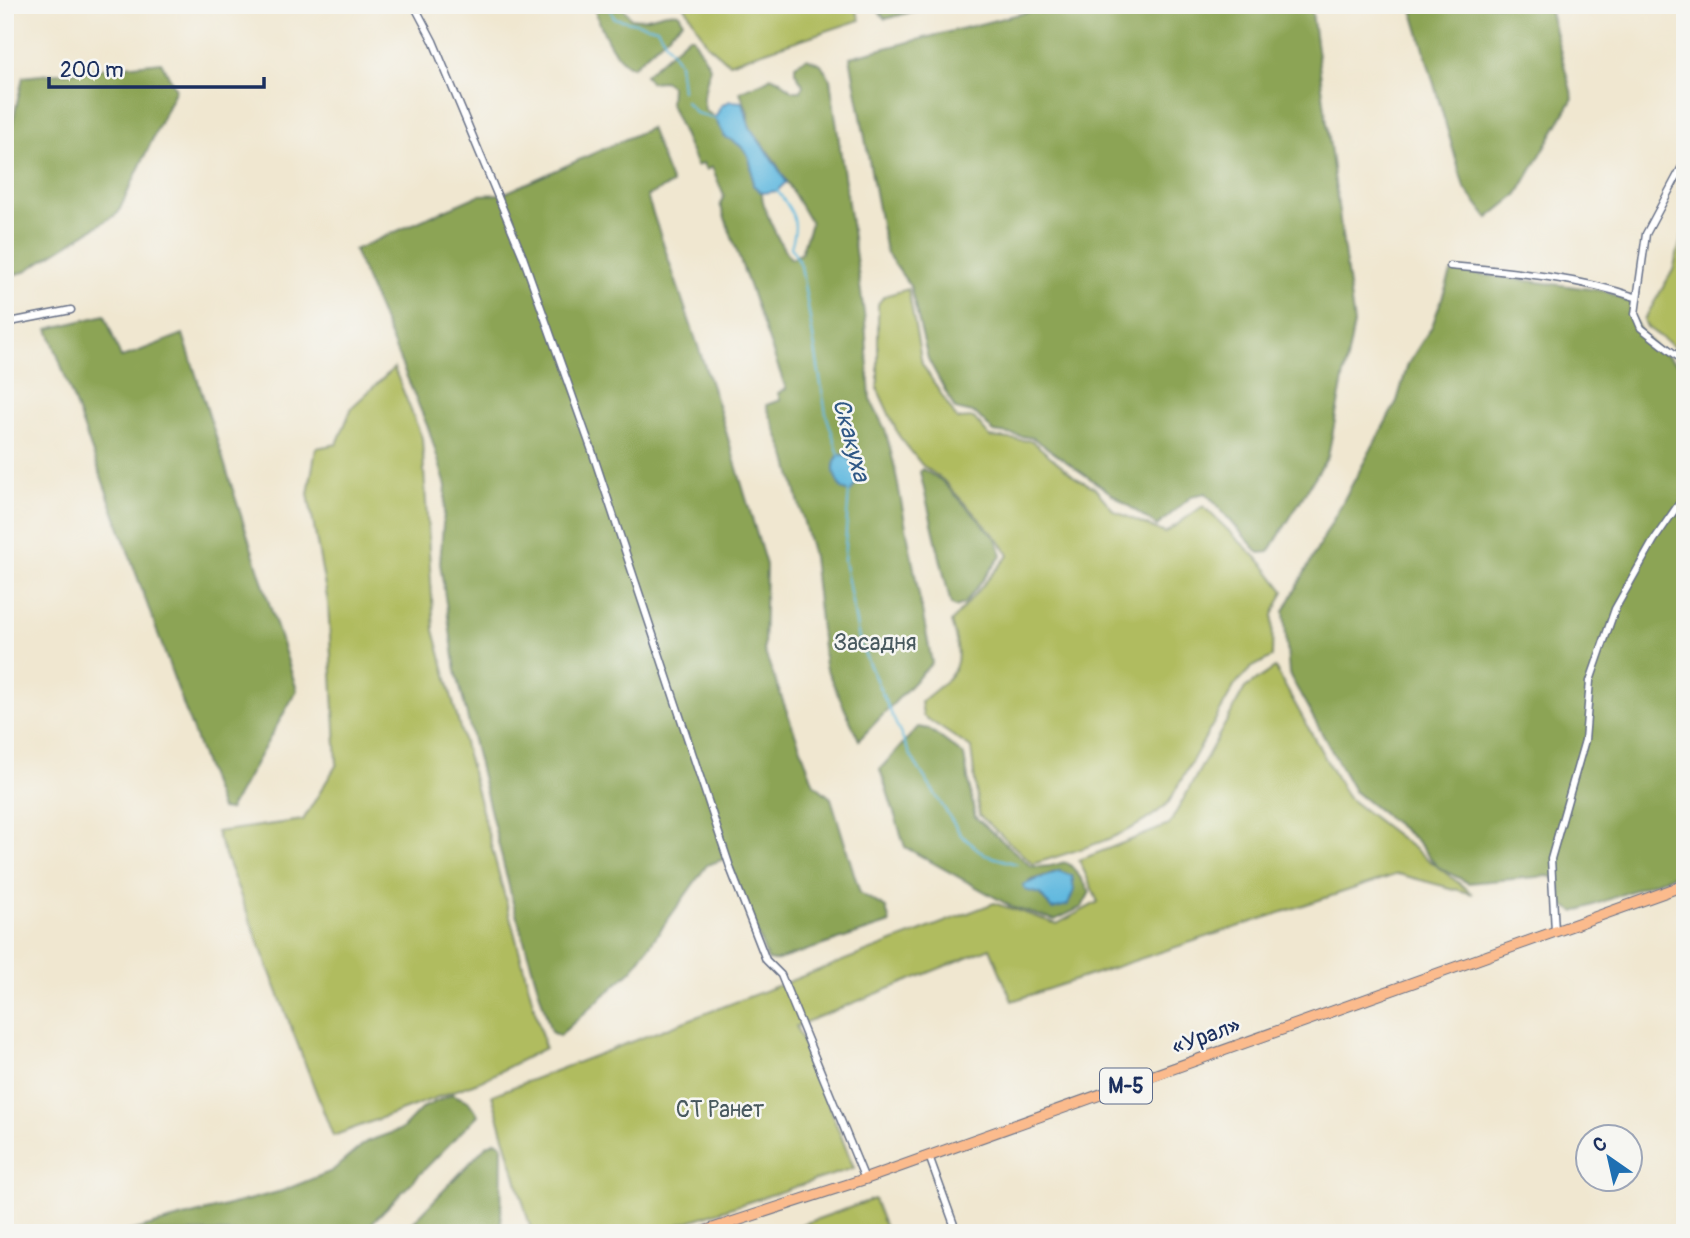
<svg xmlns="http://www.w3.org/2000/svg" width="1690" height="1238" font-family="Pangolin,sans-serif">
	<rect width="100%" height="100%" fill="#f6f6f2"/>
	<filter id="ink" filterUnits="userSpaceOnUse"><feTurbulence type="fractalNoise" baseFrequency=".0143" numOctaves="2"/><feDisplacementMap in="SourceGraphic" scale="14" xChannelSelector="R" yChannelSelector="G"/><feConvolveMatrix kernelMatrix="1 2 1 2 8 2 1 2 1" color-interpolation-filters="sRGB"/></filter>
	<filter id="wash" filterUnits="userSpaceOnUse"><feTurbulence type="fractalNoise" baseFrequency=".00686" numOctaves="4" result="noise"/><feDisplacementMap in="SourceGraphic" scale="28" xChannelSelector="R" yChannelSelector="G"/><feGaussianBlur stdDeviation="1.57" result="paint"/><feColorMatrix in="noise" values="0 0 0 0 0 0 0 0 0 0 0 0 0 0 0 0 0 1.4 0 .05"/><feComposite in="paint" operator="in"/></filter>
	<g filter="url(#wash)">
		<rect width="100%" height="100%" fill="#f0e7d0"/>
		<path fill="#b0bc5e" stroke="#66765e" stroke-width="2" d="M684 5H854L860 20 729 63 707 44Z
			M1685 225V355L1647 327 1644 320 1673 270Z
			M908 289 922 364 957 419 974 418 990 437 1032 441 1076 478 1094 487 1114 511 1165 533 1203 506 1264 565 1284 591 1273 615 1272 657 1251 668 1235 685 1169 802C1134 836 1078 850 1033 864L979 815 971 748 923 716 921 702C956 673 966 669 951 622L1009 555 997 538 943 480 922 465 899 436 878 390V304L884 296Z
			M394 368 422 438 434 630 545 1048 481 1081 333 1136 216 832 303 820 337 764 328 603 308 494 316 448 337 444 352 407Z
			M1275 668 1347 797 1473 894 1398 874 1012 1001 990 948 796 1026 854 1168 652 1233H532L492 1095 994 903 1057 924 1098 902 1079 860 1169 825 1245 688Z
			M874 1199 887 1233H777H778Z"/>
		<path fill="#8ca455" stroke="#546a5a" stroke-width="2" fill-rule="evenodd" d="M593 5H621L631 18C649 22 661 10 679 13L683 21 633 67C612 60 600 25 593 5Z
			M873 5H938L885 19Z
			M1055 5H1311L1354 324 1328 456 1269 552 1259 553 1206 493 1192 496 1157 526 1033 438 994 432 976 414 955 409 928 359 910 286 886 252 850 57Z
			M1411 5H1548L1573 98 1518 194 1488 218 1464 187Z
			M688 37H693L710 67 703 98 705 110 715 118 725 137C750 146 752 160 753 185L762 193C761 205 783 253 792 259L801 253 811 223 773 158 748 126V112L740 92C751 85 761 85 771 77L780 80 792 91H801L803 85 795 72V65L807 58 821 64 830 79 865 320 870 399 885 429 894 464 932 663 859 740 825 666 813 557 787 458 766 405 780 400 778 393 786 389 720 204 724 196 712 167 706 170 703 163 697 166 670 104 671 86 664 81 650 82 645 75Z
			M161 62 176 89 118 213 24 272 5 277V155L23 77Z
			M650 128 672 184 647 196 719 408 766 565 764 650 814 784 831 798 860 893 886 908 890 923 775 961 768 960 727 858 707 865 632 970 559 1036 551 1032 513 903 456 671 440 563 446 486 429 430 354 250 479 195 503 194Z
			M1456 271 1605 291 1630 302C1634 336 1659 350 1685 369V871L1575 912 1563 905 1559 880 1549 876 1468 883 1438 867 1416 840 1354 791 1289 674 1284 611 1397 401 1408 364 1432 326 1451 273Z
			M105 315 121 358 183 334 297 690 229 810 221 809 48 329Z
			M922 469 942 481 996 538 1002 555 964 604 956 607 951 605 920 472Z
			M918 727 929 729 964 755 975 817 1031 866C1072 872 1057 842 1090 892L1082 907 1055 920 1014 908 905 847 880 769ZM1059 871 1072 876 1052 909 1029 881Z
			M452 1094 468 1101 478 1115 362 1233 127 1232 282 1191 332 1171 366 1142 402 1129 422 1108Z
			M496 1141 502 1145 501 1233H403L486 1146Z"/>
		<path fill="#62b9df" stroke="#3e749e" stroke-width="2" d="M730 101 742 102C747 111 746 121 751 129 762 147 776 162 786 182L777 191 762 193 753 185C752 160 750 147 725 137L715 118 721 106Z
			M839 455H845L855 464 860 478 850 492 842 489C834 478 830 466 839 455Z
			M1059 871 1072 876 1074 890 1068 905 1052 909 1040 894 1025 890 1023 885Z"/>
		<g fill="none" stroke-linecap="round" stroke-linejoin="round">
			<path stroke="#62b9df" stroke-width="2" d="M608 5 614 18 657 28 679 63 682 90
				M685 101 696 113 717 119
				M777 190C793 213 800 219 791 247L801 266 826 414 839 455
				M849 490 844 560 860 644 909 753 961 835 985 855 1017 864"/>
		</g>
	</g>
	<g filter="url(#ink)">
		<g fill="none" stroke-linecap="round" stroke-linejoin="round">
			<g stroke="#666f86" stroke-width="9">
				<path id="minor" d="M414 5 433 41 523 257 592 451 731 870 766 960 781 975 865 1179
					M1685 161 1646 234 1635 314 1641 328 1685 362
					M1450 266C1513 272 1575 277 1635 297
					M5 323 71 310
					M1555 931 1551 859 1585 740 1590 681 1615 609 1654 540 1685 495
					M929 1156 957 1233"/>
			</g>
			<g stroke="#666f86" stroke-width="12">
				<path id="trunk" d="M699 1233 865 1179 1685 885"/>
			</g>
			<use href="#minor" stroke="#fff" stroke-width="6"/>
			<use href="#trunk" stroke="#fbbb8d" stroke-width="10"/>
		</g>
	</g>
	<g text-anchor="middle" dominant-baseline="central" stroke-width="5" stroke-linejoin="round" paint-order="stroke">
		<rect fill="#f6f6f2" stroke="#5d6b8a" stroke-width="2" x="1100" y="1068.5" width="52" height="35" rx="5"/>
		<g font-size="21" font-weight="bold" fill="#1b2f5e">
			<text x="1126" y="1086">М-5</text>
		</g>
		<g font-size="23" fill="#48595e" stroke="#f6f6f2">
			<text x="875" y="642">Засадня</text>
			<text x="720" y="1109">СТ Ранет</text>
		</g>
		<g font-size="23" fill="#1b2f5e" stroke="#f6f6f2">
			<text transform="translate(1206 1036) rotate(-20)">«Урал»</text>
		</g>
		<g font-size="24" font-style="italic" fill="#305885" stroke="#f6f6f2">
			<text transform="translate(851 440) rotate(75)">Скакуха</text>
		</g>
	</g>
	<rect width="1690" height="1238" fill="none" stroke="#f6f6f2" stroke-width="28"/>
	<g transform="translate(1609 1158) rotate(326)"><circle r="33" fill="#f6f6f2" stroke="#9ea6b7" stroke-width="2"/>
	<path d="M0-5L12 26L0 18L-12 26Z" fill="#1f6fb2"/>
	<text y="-10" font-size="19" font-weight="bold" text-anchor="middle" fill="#1b2f5e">С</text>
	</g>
	<path d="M49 77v10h215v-10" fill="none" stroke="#1b2f5e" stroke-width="3.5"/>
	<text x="60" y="77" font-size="21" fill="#1b2f5e" stroke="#f6f6f2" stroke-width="5" paint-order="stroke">200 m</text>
</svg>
